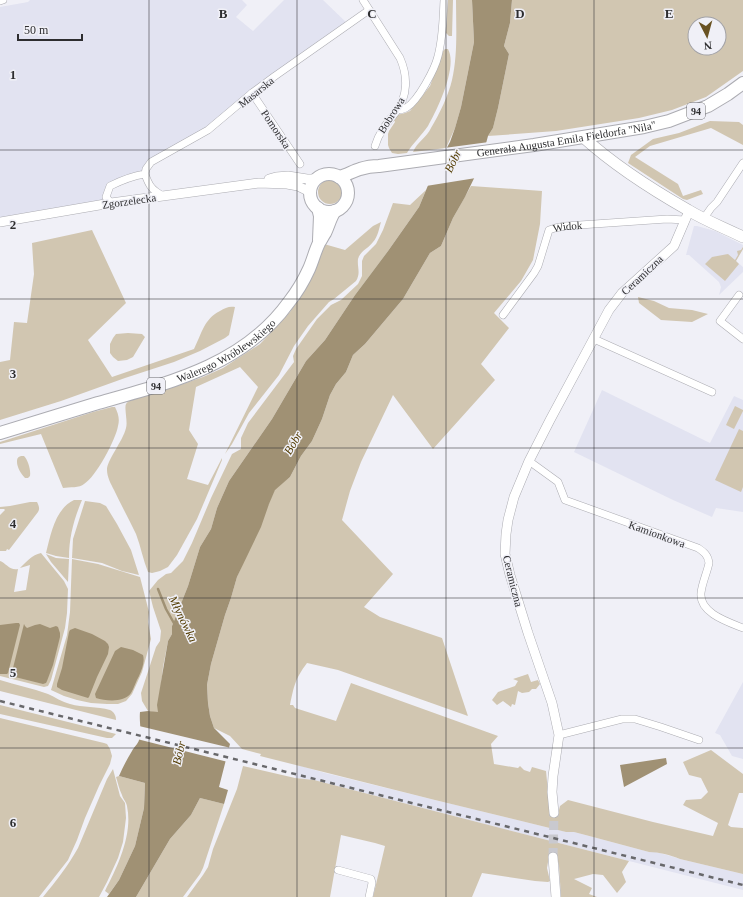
<svg xmlns="http://www.w3.org/2000/svg" width="743" height="897" font-family="'Times New Roman',serif">
	<rect width="100%" height="100%" fill="#f0f0f7"/>
	<path fill="#e2e3f1" d="M30 0H242L247 5 236 17 253 31 284 0H323L349 25 285 69 216 124 151 162 145 174 110 186 106 197 111 203 0 222V7L28 2Z
		M694 226H697L715 231 743 245V249L736 261 743 267V272L719 295 721 287 719 282 689 255H686Z
		M602 390 710 443 734 396 743 400V512L716 508 712 517 673 500 574 452Z
		M743 682V759L732 756 720 735 715 733Z
		M298 765 325 773 435 800 566 832H574L593 837 649 852H656L674 857 680 859 743 874V890L523 834 314 780 295 778Z"/>
	<path fill="#d1c6b1" fill-rule="evenodd" d="M447 0H453L452 36H449L446 33Z
		M456 0H472L474 42 461 107 455 128 446 148 413 152C417 142 427 137 431 128 439 115 449 94 452 80 458 54 456 26 456 0Z
		M512 0H743V71L706 97 672 110 639 118 556 131 488 136 493 128 498 108 509 54 504 46 510 23ZM695 24H719V48H695Z
		M445 49H448C458 67 437 110 428 126 422 135 413 143 407 153L398 154 392 153 389 148 388 145V134L389 131 395 122 394 120 397 115 405 113 410 111 430 86 441 56 443 51Z
		M710 121 739 122 743 125V145L711 128 650 146 635 157 678 184 683 196 701 190 703 194 687 200 683 199 628 163 631 155 653 139 679 133Z
		M318 192a12 12 0 1 1 24 0a12 12 0 1 1-24 0Z
		M471 186 542 191 540 224 533 260 521 281 494 313 509 328 481 364 495 380 433 449 393 395 361 462 350 491 342 520 393 574 364 607 380 617 442 638 468 716 338 670 307 663C295 679 294 686 290 705H293L295 708 336 721 351 683 498 736 491 744 494 764 518 768 520 766 524 770 530 772 532 767 546 771 550 813 558 814 560 806 568 800 653 822 713 836 718 823 683 805 686 800 701 799 708 792 701 778 689 775 683 762 711 750 743 774V793H739L728 825 731 827 743 828V874L680 859C670 855 659 852 649 852L593 837 574 832H566L435 800 260 756 261 754 242 749 230 736 214 728 210 716 208 703 207 685 211 664 225 615 231 598 237 577 275 489 290 477 301 456 312 441 322 419 330 395 336 384 346 372 353 355 365 344 403 299 430 253 441 246 453 218Z
		M426 190 419 207 388 251 355 295 325 340 306 361 272 419 229 481 217 508 211 529 200 547 188 586 172 626V634L168 641 163 667 158 713 148 711 142 701 141 693 156 647 160 641 161 631 153 607 149 591 158 580 166 574 171 573 183 561 192 543 211 498 232 454 241 449V438L248 423 294 362 293 356 296 349 317 319 331 305 341 300 358 284 362 276V261L364 256 376 244 383 230 393 203 410 205Z
		M381 222C379 228 378 237 373 242 369 248 360 251 358 259 357 267 361 273 356 281L334 299 329 302 308 326 294 346 279 375 249 413 232 444 225 454 258 387 240 367 196 387 189 430 198 444 187 479 208 485 222 458V460L197 519 177 555 168 567 160 571 152 573 148 572C143 560 141 547 136 534 129 519 121 505 114 490 111 484 107 477 107 470 107 460 123 441 126 428 128 422 124 408 126 404 127 402 129 401 130 400L174 387 203 377 223 368 260 344 279 324 290 312 302 294 315 269 324 244 345 250 373 226Z
		M92 230 126 303 88 340 112 377 194 349C202 333 204 319 220 311 225 308 229 306 235 307L229 335 225 338 200 351 174 362 125 378 61 401 0 420V362L10 360 14 322 27 323 34 274 32 243Z
		M743 247V249L736 261 739 264 725 281 705 264 712 257 728 254 735 260 738 255 737 251 741 250Z
		M638 297 654 301 669 308 692 310 708 314 692 322 661 320 639 303Z
		M128 333 142 334 145 337 133 357 127 360 118 361 113 357 110 353V344L113 338 116 334Z
		M735 406 743 410V411L734 429 726 425Z
		M112 407H115C118 413 120 419 118 426 116 439 96 477 84 484 80 488 69 487 63 488L41 434 0 444V442L93 412Z
		M739 429 743 431V487L741 492 715 480Z
		M21 456H24C28 460 31 470 30 476L28 478H25C21 474 17 467 17 462 17 458 18 457 21 456Z
		M74 500H82C74 519 69 537 69 558L56 556 46 553C51 534 55 509 74 500Z
		M85 501 100 503 106 506 117 524 131 550 139 575 122 571 102 563 72 558 73 539Z
		M30 502H37C39 506 40 509 38 512L9 550 7 549 6 551H0V515L5 510 4 509H0V507L10 506Z
		M41 553 64 581 68 589 67 613 65 628 51 680 48 686 44 687 0 676V561C6 563 10 571 18 569L14 592 26 590 30 565 20 568C26 562 32 555 41 553Z
		M46 554 56 558 69 559 68 582 51 562Z
		M72 559 98 564 140 577 149 612 148 622 151 639 142 672 132 694 126 701 118 704H107L91 703 77 700 64 696 51 690 67 635 70 612Z
		M528 674 531 682 538 680 540 684 536 689H532L529 692 522 693 518 691 515 705 512 704 511 707 503 701 497 705 492 700 498 692 515 686 518 681 513 679Z
		M0 680C16 685 32 688 48 694 55 697 62 702 70 704 83 708 97 706 110 710 114 712 116 715 116 720L0 691Z
		M0 705 116 734 112 738H107L0 714Z
		M0 718 104 743 107 744 110 749 112 756 110 764 99 786 85 818 77 840 68 860 39 897H0Z
		M243 766 295 778 314 780 629 861 622 872 626 882 617 893 603 875 593 874 574 879 592 888 589 894 597 897H561L559 866 557 857 549 856 547 868 550 881 548 882 535 881 482 873 472 897H373L385 846 375 843 341 835 330 897H187L203 875 208 867 213 849 237 789Z
		M113 769 120 796 125 803 126 818 123 842 118 858 107 882 99 897H43C56 881 68 866 78 848L107 779Z
		M119 776 145 783 144 808 135 846 119 880 109 894 105 891C118 866 133 834 127 806 126 801 123 799 122 795 119 789 118 783 116 777Z
		M200 798 224 804 203 868 200 874 183 897H136L170 839 191 815Z"/>
	<path fill="#a09174" d="M472 0H512L510 23 504 46 509 54 498 108 493 128 488 136 480 166 465 197 453 218 441 246 430 253 403 299 365 344 353 355 346 372 336 384 330 395 322 419 312 441 301 456 290 477 275 490 269 504 261 527 237 577 231 598 225 615 211 664 207 685 208 703 210 716 214 728 230 744 219 787 228 790 224 804 200 798 191 815 170 839 136 897H107L119 880 135 846 144 808 145 783 119 776C123 767 127 759 132 751 134 747 138 744 139 740 142 730 139 722 140 712L148 711 158 712 157 705 168 641 172 634V626L188 586 200 547 211 529 217 508 229 481 272 419 306 361 325 340 355 295 388 251 419 207 434 171 450 142 455 128 461 107 474 42Z
		M16 623H19L20 625 8 673 7 674H0V625Z
		M24 624 25 626 27 628 35 625 40 624 50 628 56 626 58 627 60 633V637L53 665 47 681 46 683 43 684 11 676Z
		M75 628 92 634 105 641 108 644 109 647 108 654 97 677 89 697 88 698 62 690 57 687V684L62 668 69 632 70 630Z
		M121 647 133 650 143 655C145 662 142 669 139 676 136 681 134 688 131 693 124 703 106 701 96 698L95 694 115 651Z
		M666 758 667 764 624 787 620 765Z"/>
	<path fill="#f0f0f7" d="M489 142 482 167 476 178 426 186 432 170 444 148Z
		M137 721 139 726 231 748 228 762 137 739 139 730Z"/>
	<g fill="none" stroke-linecap="round" stroke-linejoin="round">
		<path stroke="#a09174" stroke-width="2.5" d="M158 589 166 609 175 625"/>
		<path stroke="#c9c9cf" stroke-width="9" stroke-dasharray="9 4.5" stroke-linecap="butt" d="M553 857 554 813"/>
		<g stroke="#acacb2" stroke-width="8">
			<g id="minor">
				<path d="M363 0 400 58C408 76 408 96 396 112 387 123 379 132 375 146"/>
				<path d="M0 1 3 0"/>
				<path d="M252 93 300 164"/>
				<path d="M397 110C400 110 404 109 406 108 418 101 435 69 438 56 443 37 443 19 444 0"/>
				<path d="M145 174C149 186 152 190 163 196"/>
				<path d="M111 203 106 197 110 186C122 180 132 176 145 174L146 169 151 162 208 130 252 93 275 76 369 10"/>
				<path d="M704 218 711 208 717 202 743 163"/>
				<path d="M739 295 720 321 743 339"/>
				<path id="s1" d="M503 315 534 273 538 266 549 230 555 228 565 226 667 219 685 220"/>
				<path d="M594 339 712 392"/>
				<path d="M529 461 558 482 565 500 698 548C704 552 708 555 709 563 707 573 702 583 701 593 699 613 728 622 743 628"/>
				<path d="M559 735 622 719H635L661 727 699 740"/>
				<path d="M338 870 371 879 372 883 369 897"/>
			</g>
		</g>
		<g stroke="#acacb2" stroke-width="10">
			<path id="tertiary" d="M269 179 276 177 288 176 307 179H317
				M0 222 111 203 259 183 287 184 298 186 308 191 310 194
				M554 813 552 792 553 776 559 735 552 703 528 633 510 575 505 554 506 534 508 520 514 497 529 461 550 420 609 310 622 293 674 246 689 211
				M553 857 556 897"/>
		</g>
		<g stroke="#acacb2" stroke-width="12">
			<path id="secondary" d="M583 137C615 166 651 189 688 210 706 221 725 228 743 237"/>
		</g>
		<g stroke="#acacb2" stroke-width="14">
			<g id="primary">
				<circle cx="329" cy="193" r="19"/>
				<path id="s2" d="M339 177C347 175 353 171 360 169 366 167 373 166 379 166L534 145 644 127 669 121 708 106 728 94 743 83"/>
				<path d="M318 208 320 216 319 240"/>
				<path id="s3" d="M0 433C33 423 65 413 98 403 169 383 244 365 289 302 297 292 304 280 309 269 313 260 315 251 319 243 321 240 323 236 325 233 329 225 330 218 335 211"/>
			</g>
		</g>
		<use href="#minor" stroke="#fff" stroke-width="7"/>
		<use href="#tertiary" stroke="#fff" stroke-width="9"/>
		<use href="#secondary" stroke="#fff" stroke-width="11"/>
		<use href="#primary" stroke="#fff" stroke-width="12"/>
		<path stroke="#68686b" stroke-width="2.5" stroke-dasharray="5 5" stroke-linecap="butt" d="M0 701 743 885"/>
	</g>
	<path fill="none" stroke="#2e2e30" stroke-width="1" stroke-opacity="0.55" d="M149 0V897M297 0V897M446 0V897M594 0V897M0 150H743M0 299H743M0 448H743M0 598H743M0 748H743"/>
	<g text-anchor="middle" dominant-baseline="central" stroke-width="3" stroke-linejoin="round" paint-order="stroke">
		<g fill="#f0f0f7" stroke="#68686c" stroke-width="1">
			<rect x="687" y="103" width="18" height="16" rx="3"/>
			<rect x="147" y="378" width="18" height="16" rx="3"/>
		</g>
		<g font-size="10" font-weight="bold" fill="#2e2e30">
			<text x="696" y="111">94</text>
			<text x="156" y="386">94</text>
		</g>
		<g font-size="11" fill="#2e2e30" stroke="#f0f0f7">
			<text transform="translate(256 92) rotate(-39)">Masarska</text>
			<text transform="translate(391 115) rotate(-58)">Bobrowa</text>
			<text transform="translate(276 129) rotate(56)">Pomorska</text>
			<text stroke="none"><textPath href="#s2" startOffset="231">Generała Augusta Emila Fieldorfa "Nila"</textPath></text>
			<text transform="translate(129 201) rotate(-8)">Zgorzelecka</text>
			<text stroke="none"><textPath href="#s1" startOffset="117">Widok</textPath></text>
			<text transform="translate(642 275) rotate(-43)">Ceramiczna</text>
			<text stroke="none"><textPath href="#s3" startOffset="242">Walerego Wróblewskiego</textPath></text>
			<text transform="translate(657 534) rotate(20)">Kamionkowa</text>
			<text transform="translate(513 581) rotate(76)">Ceramiczna</text>
		</g>
		<g font-size="12" font-style="italic" fill="#533c02" stroke="#f0f0f7">
			<text transform="translate(453 161) rotate(-64)">Bóbr</text>
			<text transform="translate(293 443) rotate(-60)">Bóbr</text>
			<text transform="translate(183 619) rotate(64)">Młynówka</text>
			<text transform="translate(179 753) rotate(-77)">Bóbr</text>
		</g>
	</g>
	<g font-size="13" text-anchor="middle" font-weight="bold" fill="#2e2e30" stroke="#f0f0f7" stroke-width="3" stroke-linejoin="round" paint-order="stroke">
		<text x="223" y="18">B</text>
		<text x="372" y="18">C</text>
		<text x="520" y="18">D</text>
		<text x="669" y="18">E</text>
		<text x="13" y="79">1</text>
		<text x="13" y="229">2</text>
		<text x="13" y="378">3</text>
		<text x="13" y="528">4</text>
		<text x="13" y="677">5</text>
		<text x="13" y="827">6</text>
	</g>
	<g transform="translate(707 36) rotate(174)"><circle r="19" fill="#f0f0f7" stroke="#a2a2a7"/>
	<path d="M0-3L7 15L0 10L-7 15Z" fill="#695222"/>
	<text y="-6" font-size="11" font-weight="bold" text-anchor="middle" fill="#2e2e30">N</text>
	</g>
	<path d="M18 34v6h64v-6" fill="none" stroke="#2e2e30" stroke-width="2"/>
	<text x="24" y="34" font-size="12" fill="#2e2e30" stroke="#f0f0f7" stroke-width="3" paint-order="stroke">50 m</text>
</svg>
